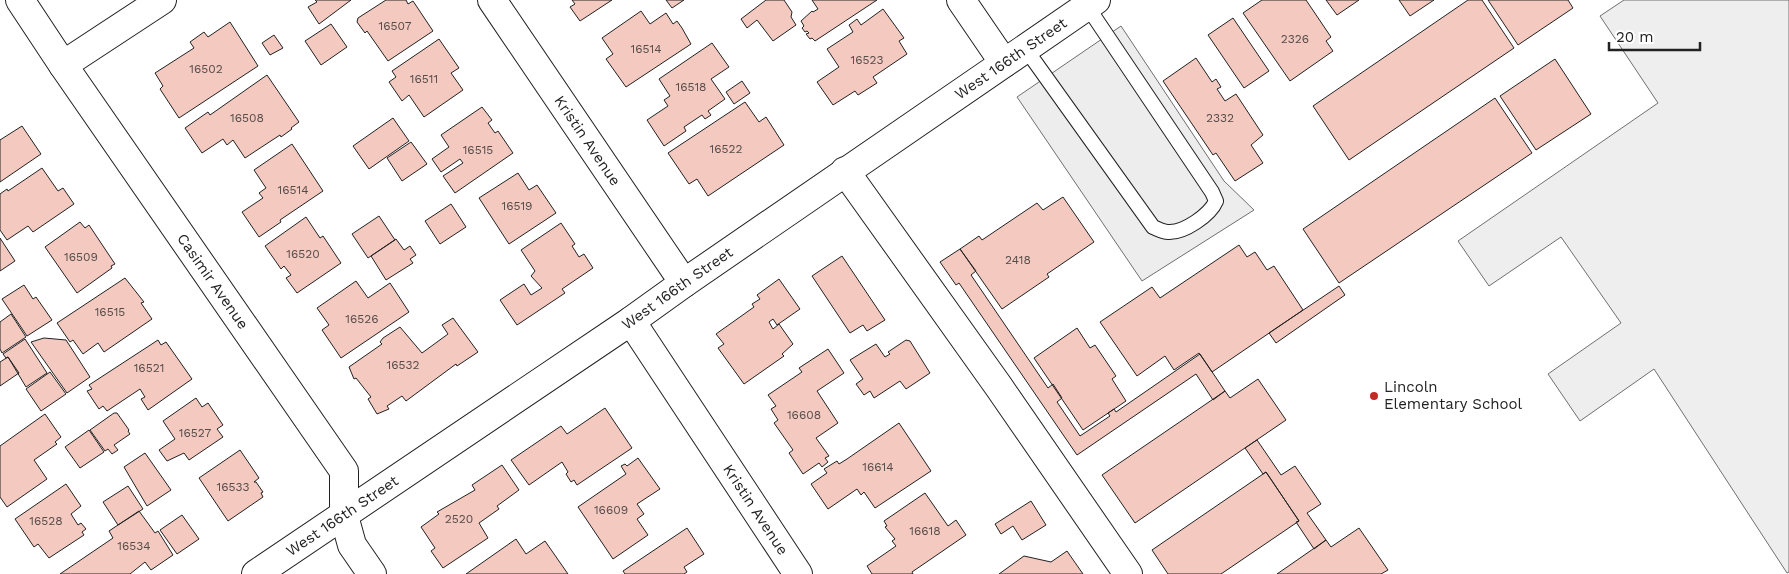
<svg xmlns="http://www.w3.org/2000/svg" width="1789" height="574" font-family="'Work Sans',sans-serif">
	<rect width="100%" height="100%" fill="#fff"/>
	<path fill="#eee" stroke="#6f6f6f" d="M1624 0H1789V572L1787 573 1654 369 1580 421 1548 374 1621 323 1561 237 1489 286 1458 241 1658 103 1600 16Z"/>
	<path fill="#ededed" stroke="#6f6f6f" d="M1121 26 1224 181 1254 210 1142 281 1017 97Z"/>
	<path fill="#f3c9c0" stroke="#222" d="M315 0H351L319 24 308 7 317 2Z
		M386 0H406L408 4 413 1 433 31 388 61 367 31 365 33 357 22 358 18Z
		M572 0H612L580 21 570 7 575 4Z
		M666 0H684L672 8Z
		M766 0H784L792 12 791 17 796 25 773 41 757 20 747 28 741 19Z
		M812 0H877L815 41 812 38 810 39 806 34 809 33 807 31 805 32 802 28 804 26 801 21 812 11 813 12 818 9Z
		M1262 0H1306L1331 37 1326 41 1333 51 1290 81 1243 13Z
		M1326 0H1359L1337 15Z
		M1399 0H1434L1410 16Z
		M1468 0H1482L1514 48 1349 160 1313 106Z
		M1488 0H1568L1573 8 1518 45Z
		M883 9 904 38 899 41 907 54 873 77 877 83 858 95 855 91 833 105 817 82 839 67 827 49 853 32 849 25 857 19 861 25Z
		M641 11 650 24 666 13 673 24 677 21 682 28 691 44 626 87 606 59 613 54 602 38Z
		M1233 18 1269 71 1244 88 1208 35Z
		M230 22 258 66 179 118 160 89 163 86 155 73 194 48 190 42 204 32 208 37Z
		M331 24 347 47 321 65 305 41Z
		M274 35 283 48 270 55 262 43Z
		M439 39 459 68 451 73 463 90 424 117 409 95 402 101 389 82 396 77 392 71Z
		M712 43 729 67 711 79 725 99 708 111 711 115 705 119 702 115 684 127 686 131 664 146 647 120 668 106 664 100 670 96 659 79Z
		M1196 58 1212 82 1216 79 1221 87 1217 89 1225 101 1236 94 1263 135 1251 145 1263 163 1235 181 1216 153 1213 155 1163 81Z
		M1555 59 1591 114 1536 150 1500 96Z
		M267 75 299 122 291 128 292 129 281 137 280 135 245 158 233 140 227 145 223 139 202 153 185 128 208 112 210 115Z
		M742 81 750 93 734 104 726 92Z
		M1495 98 1532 153 1339 283 1303 229Z
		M745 102 759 122 766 117 784 145 708 196 697 179 689 184 668 153Z
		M482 107 492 120 488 123 495 133 498 131 513 153 455 193 443 176 463 163 460 159 441 172 432 159 449 147 441 135Z
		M393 118 409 141 369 169 353 146Z
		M22 126 41 154 0 182V140Z
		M411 142 427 164 402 181 387 158Z
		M292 144 323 191 280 220 281 222 259 237 242 212 263 198 259 193 266 188 254 170Z
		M42 168 58 191 63 188 74 204 33 232 28 226 7 240 0 230V194L7 189 8 191Z
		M518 173 529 190 537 185 556 213 509 244 479 198Z
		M1063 197 1094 242 1047 274 1049 277 1002 309 960 249 979 236 982 240 1037 203 1043 210Z
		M451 204 466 227 440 244 425 221Z
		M379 216 395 240 368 258 352 234Z
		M306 217 320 238 323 236 341 263 297 293 286 278 291 275 284 266 281 269 265 246Z
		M80 222 85 228 89 225 115 264 111 266 112 268 77 293 45 247Z
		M561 223 575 244 572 246 579 257 584 254 593 268 562 289 565 293 517 325 500 300 524 284 531 295 542 288 531 276 535 271 521 250Z
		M0 238 15 261 0 271Z
		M396 239 404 250 410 246 416 255 410 259 413 263 386 280 371 256Z
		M1239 245 1247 257 1255 252 1267 270 1274 266 1303 310 1212 372 1199 353 1174 370 1165 356 1137 376 1100 322 1152 287 1160 298Z
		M960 249 976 271 971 275 1048 388 1053 384 1062 398 1057 402 1080 436 1110 416 1108 413 1114 409 1116 412 1200 354 1225 391 1213 400 1196 374 1077 455 959 283 956 285 940 262Z
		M842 256 885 320 867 331 863 325 850 333 812 276Z
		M125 278 144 302 141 303 152 319 104 352 98 343 83 354 73 340 70 342 57 323Z
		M779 279 800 309 777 325 773 319 769 322 773 329 779 324 793 344 782 354 784 356 744 384 718 348 724 344 716 334 754 307 752 304 760 299 757 295Z
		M356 281 368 298 390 283 409 312 341 358 322 330 329 325 317 308Z
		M24 285 33 299 36 297 52 320 27 336 2 299Z
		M1339 286 1345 295 1276 343 1269 333Z
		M11 314 26 337 2 353 0 349V322Z
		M453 318 478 352 457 366 456 364 406 401 402 396 387 406 389 409 377 414 368 399 371 397 356 378 354 379 349 367 382 344 380 342 383 338 400 327 422 353 448 334 442 325Z
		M1077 328 1090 348 1095 345 1116 376 1112 379 1126 401 1083 430 1034 358Z
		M44 338 66 340 90 377 67 393 31 342Z
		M25 339 47 373 26 387 8 357 6 358 3 354Z
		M158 340 161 345 166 342 192 379 148 410 141 399 145 397 140 389 107 411 103 406 99 409 87 391 92 389 89 385Z
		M906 340 910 341 930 373 906 389 900 381 874 398 870 391 864 395 856 384 863 379 850 360 876 344 885 357 890 354 888 352Z
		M828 349 844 373 817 391 838 423 816 438 829 456 825 458 828 462 822 467 819 463 803 474 789 453 793 450 774 423 778 420 771 409 776 406 768 395 802 372 799 368Z
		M8 357 19 373 0 386V362Z
		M50 372 66 394 41 411 26 389Z
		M1258 379 1286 420 1135 523 1102 475 1225 391 1230 398Z
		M196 398 202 407 208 403 223 425 217 429 223 437 189 460 184 453 167 461 159 450 175 439 163 421Z
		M605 408 632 448 577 485 574 480 571 482 566 474 568 472 562 462 529 485 511 460 561 426 567 434Z
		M114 413H117L129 430 128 431 130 434 114 445 118 450 112 454 108 449 105 451 90 430Z
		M45 414 61 437 55 442 57 444 34 460 47 479 7 507 0 497V446Z
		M899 423 931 471 875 508 864 492 861 495 857 489 828 509 811 484 827 473 824 469 837 461 839 464 847 459Z
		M89 430 104 452 80 468 65 447Z
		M1257 440 1281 475 1295 466 1321 504 1307 513 1326 540 1314 549 1296 522 1299 521 1266 472 1263 474 1245 448Z
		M240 450 259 478 254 482H256L263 492 261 493 263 497 228 521 199 478Z
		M145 453 171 490 147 506 124 467Z
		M638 458 660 489 637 504 644 514 637 519 648 535 613 559 578 507 626 474 621 466 625 464 627 466Z
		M502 465 519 490 497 506 499 509 479 523 488 538 443 568 431 551 435 548 421 527 439 514 437 512 475 490 472 485Z
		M1266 472 1299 521 1221 574H1168L1152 550Z
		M66 484 81 506 71 514 78 525 81 523 86 529 82 532 84 535 49 558 38 544 34 547 15 519Z
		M128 486 143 509 118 525 103 502Z
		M925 493 948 526 956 520 966 535 912 572 913 574H872L867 566 896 546 892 541 895 539 885 527 887 526 884 521Z
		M1031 501 1046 525 1022 540 1013 526 1001 534 995 524Z
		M139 511 155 533 158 531 173 555 151 570 145 562 130 574H60L113 538 109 531Z
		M182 515 199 539 177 554 160 530Z
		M687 528 704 554 684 567 687 572 684 574H625L623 571Z
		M1359 528 1388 570 1381 574H1277L1326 540 1331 547Z
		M516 539 526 554 545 541 568 574H466Z
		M1067 551 1083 574H999L1024 556 1051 562Z"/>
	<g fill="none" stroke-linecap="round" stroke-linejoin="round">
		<g stroke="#222" stroke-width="16">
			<path id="service" d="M1025 48 1153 227C1158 229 1163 232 1168 232 1184 233 1210 215 1216 201L1212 192 1087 6"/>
		</g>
		<g stroke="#222" stroke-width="30">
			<g id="minor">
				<path id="s1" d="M20 0 63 65 344 471V516L352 545 372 574"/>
				<path id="s2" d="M492 0 684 283"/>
				<path d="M961 0 1004 63"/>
				<path d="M63 65 162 0"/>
				<path d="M845 171 999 387 1128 574"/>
				<path id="s3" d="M631 321 798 574"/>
				<path id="s4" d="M256 574 631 321 684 283 1096 0"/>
			</g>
		</g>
		<use href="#service" stroke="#fff" stroke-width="14"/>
		<use href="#minor" stroke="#fff" stroke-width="28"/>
	</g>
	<circle fill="#c62828" stroke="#fff" stroke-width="2" cx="1374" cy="396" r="5"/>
	<g text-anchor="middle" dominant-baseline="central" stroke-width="4" stroke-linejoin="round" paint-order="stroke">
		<g font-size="12" fill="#564c4a">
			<text x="395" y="26">16507</text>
			<text x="1295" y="39">2326</text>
			<text x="646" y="49">16514</text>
			<text x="867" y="60">16523</text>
			<text x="206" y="69">16502</text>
			<text x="424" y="79">16511</text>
			<text x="691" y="87">16518</text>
			<text x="247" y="118">16508</text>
			<text x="1220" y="118">2332</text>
			<text x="726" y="149">16522</text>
			<text x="478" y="150">16515</text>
			<text x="293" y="190">16514</text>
			<text x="517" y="206">16519</text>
			<text x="303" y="254">16520</text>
			<text x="81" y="257">16509</text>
			<text x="1018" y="260">2418</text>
			<text x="110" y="312">16515</text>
			<text x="362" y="319">16526</text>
			<text x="403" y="365">16532</text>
			<text x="149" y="368">16521</text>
			<text x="804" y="415">16608</text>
			<text x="195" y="433">16527</text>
			<text x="878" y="467">16614</text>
			<text x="233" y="487">16533</text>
			<text x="611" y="510">16609</text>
			<text x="459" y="519">2520</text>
			<text x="46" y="521">16528</text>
			<text x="925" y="531">16618</text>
			<text x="134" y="546">16534</text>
		</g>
		<g font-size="15" fill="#222" stroke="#fff">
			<text stroke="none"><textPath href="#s4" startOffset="914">West 166th Street</textPath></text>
			<text stroke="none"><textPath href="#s2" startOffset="170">Kristin Avenue</textPath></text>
			<text stroke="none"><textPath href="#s1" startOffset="341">Casimir Avenue</textPath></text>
			<text stroke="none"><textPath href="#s4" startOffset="509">West 166th Street</textPath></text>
			<text stroke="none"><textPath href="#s3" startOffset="226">Kristin Avenue</textPath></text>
			<text stroke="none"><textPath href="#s4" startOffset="104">West 166th Street</textPath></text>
		</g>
		<g font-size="15" fill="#222" stroke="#fff" text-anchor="start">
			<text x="1384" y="387">Lincoln<tspan x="1384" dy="17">Elementary School</tspan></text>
		</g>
	</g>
	<path d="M1609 42v8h91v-8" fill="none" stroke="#222222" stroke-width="2.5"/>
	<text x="1616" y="42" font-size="15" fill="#222222" stroke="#ffffff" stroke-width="4" paint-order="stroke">20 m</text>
</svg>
